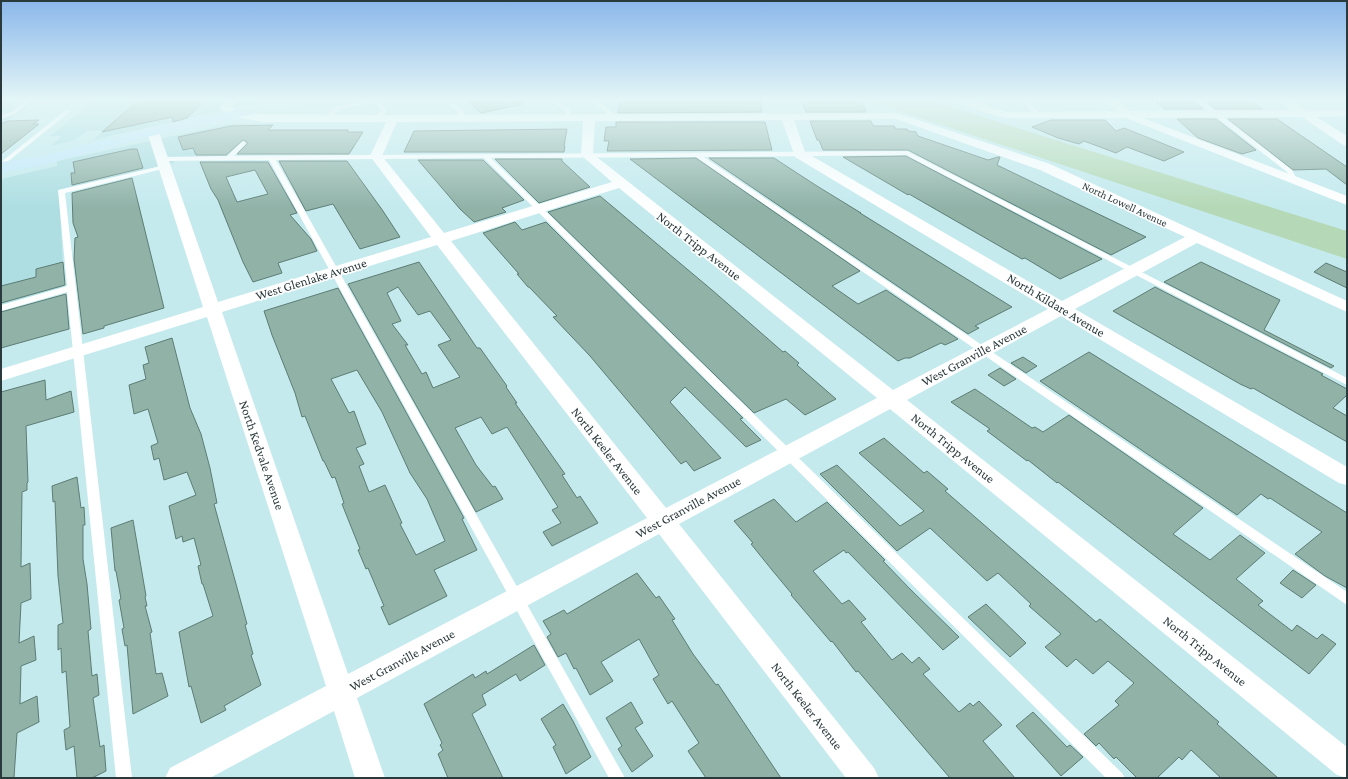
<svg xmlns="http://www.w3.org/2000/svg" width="1348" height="779" font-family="'Crimson Pro',serif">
	<rect width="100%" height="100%" fill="#c4eaee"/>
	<path fill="#aedee2" d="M1 99H38L8 121 1 124Z
		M96 99H272L93 140 103 131H87L75 140 51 146 62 136H50Z
		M229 124H258L228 156 174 158V163L59 190 64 288 1 306V181L5 178 57 166V161Z"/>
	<path fill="#b5d9b7" d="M863 99H925L1347 231V259Z"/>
	<path fill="#90b2a7" stroke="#5d7d74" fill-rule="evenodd" d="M140 99H206L187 118 173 122 172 117 102 132Z
		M465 99H522L523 104 481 113Z
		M620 99H760L762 112 618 113Z
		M801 99H861L866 112H806Z
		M1156 102H1195L1203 109H1165Z
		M1207 102H1253L1262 109H1215Z
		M1177 119H1216L1256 150 1242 154 1198 138Z
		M1228 119H1277L1347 167V185L1326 169 1293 170Z
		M39 120 33 124H39L1 154V124L8 121Z
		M1051 120H1105L1116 131 1124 128 1184 152 1164 161 1127 147 1116 153 1084 141 1079 144 1058 138 1032 127Z
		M810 121H871L873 126H894L896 129H907L908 131 916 132 918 136 988 160 998 157H1000L997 165 1146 237 1111 255 908 150H823L819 140H817Z
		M616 122H765L772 150 607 151 609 141H604L606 127H616Z
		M273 125 268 130H348V132H363L349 154H237L247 144V142L243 140 226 155H196L193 148 183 150 178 137 231 126Z
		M567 129 564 146H565L564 152H404L414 131Z
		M131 149H137L143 168 72 185 71 173H75L73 162Z
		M906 156 1102 259 1060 279 1025 258 1022 259 909 194 908 195 843 157Z
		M696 158 860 271 832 286 858 304 886 290 958 339 945 345 941 343 910 358H905L898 361 630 159Z
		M709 158H774L817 186 861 213H860L1012 307 975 326 979 328 968 334Z
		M495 159H562V161L590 187 539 203Z
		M418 160H483L524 200 502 208 506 212 474 222 460 209Z
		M279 161H347L383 211 400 237 360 249 333 204 306 211Z
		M200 162H268L297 213 290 215 311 239 317 251 278 263 282 273 253 282 243 262 218 200 211 189ZM255 170 268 194 237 202 226 177Z
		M132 178 164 308 104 326V328L83 334 74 259 75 238 78 237 73 223 72 193Z
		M600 196 712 290 783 352 785 351 799 363 797 365 836 399 805 415 786 399 754 413 548 212Z
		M515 222 522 230 546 222 743 418 740 419 761 440 746 447 685 387 670 402 721 458 694 471 686 461 681 464 590 356 553 317 557 316 529 287H528L517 274H519L483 233Z
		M63 262 65 285 1 303V286L36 277V269Z
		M419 262 477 348H480L507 386 506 387 517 403H515L565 474 562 475 577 498 580 496 598 523 552 546 543 532 561 523 552 510 558 507 507 427 492 434 481 417 455 428 476 465 493 487 495 486 503 499 476 512 348 284ZM398 287 418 315 430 311 451 340 438 345 460 377 433 388 426 372 422 374 405 345H408L392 324 401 321 387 293Z
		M1201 262 1280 300 1264 330 1334 366 1331 368 1164 282Z
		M1326 263 1347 272V288L1314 272Z
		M1155 287 1323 374 1321 375 1347 389V395L1333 408 1347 416V442L1253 388 1251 389 1240 384 1113 311Z
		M338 288 464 518 462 519 477 550 434 570 447 596 389 625 381 607 384 606 368 568 366 569 358 550 360 549 342 504 344 503 335 477 332 478 324 461H323L305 416 302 417 295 393 272 335 264 311ZM357 370 382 412 410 473 427 499 445 541 416 555 400 524 402 523 385 485 369 492 359 466 364 464 356 448 366 444 354 411 349 413 331 379Z
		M66 294 69 329 1 348V312Z
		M172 338 190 408 201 434 210 468 217 503 214 504 247 624 245 625 253 654 251 655 261 685 224 706 226 710 201 723 191 686 189 687 179 632 213 616 203 584H202L198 566 201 565 194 538 183 542 182 536 176 539 169 506 196 495 187 472 164 480 159 458 154 460 151 446 158 443 148 409 134 414 129 385 146 379 143 365 149 363 145 347Z
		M1089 352 1347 513V588L1325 576 1295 554 1322 532 1270 498 1268 499 1261 494 1237 515 1040 381Z
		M1023 357 1037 366 1026 373 1011 363Z
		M1000 368 1016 379 1004 386 988 375Z
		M45 380 46 400 71 391 74 412 26 426 28 482 27 483V490L22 492 21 567 30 563 31 599 21 603 19 643 34 636 36 660 21 666 20 704 37 696 39 722 17 733 14 778H1V392Z
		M975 389 1032 428 1035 427 1043 432 1069 415 1203 508 1173 534 1210 560 1240 535 1265 553 1236 579 1263 601 1258 605 1292 631 1297 625 1317 639 1322 634 1336 644 1309 674 1096 511 1058 482 1057 483 1028 460 1027 461 987 431 990 429 951 402Z
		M884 438 924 473 927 471 948 489 945 491 1096 622 1100 619 1143 656 1219 722 1217 724 1278 778H1221L1191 750 1182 760 1179 757 1157 778H1137L1116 757 1114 759 1099 743 1096 746 1084 734 1119 705 1115 701 1134 683 1108 661 1093 674 1076 659 1067 667 1045 647 1061 634 1029 606 1031 604 998 573 987 581 930 528 897 551 820 474 837 465 900 526 924 511 859 453Z
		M77 477 81 508 84 507 85 525H83V559L87 584 91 629 88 631 92 676 97 674 99 695 93 698 100 747 104 745 106 771 92 778H77L74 746 66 750 64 730 70 727 66 671 62 673 61 648 58 650V625L63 623 58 576 55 501 53 502 52 486Z
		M774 499 796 522 827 502 885 560 883 561 910 589 959 637 943 650 848 552 846 553 844 550 813 571 842 604 849 600 866 619 861 622 892 660 902 653 912 663 919 657 930 669 923 674 959 712 970 703 973 706 979 701 1002 725 983 741 1015 778H950L858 671 856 672 832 641 831 642 791 595 792 594 772 570 751 544 753 543 734 521Z
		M133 520 146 596 145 597 147 606H145L152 632 150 633 156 674 162 673 168 696 133 714 127 645 125 646 122 629 124 628 119 600 121 599 116 571H115L111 528Z
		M1293 570 1316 585 1302 598 1280 583Z
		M637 573 656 598 659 596 675 619 672 620 693 654 716 685 718 684 781 778H706L688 751 699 743 672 701 668 704 653 679 659 675 639 639 601 662 613 681 590 695 576 668 574 669 566 653 558 657 547 637 551 634 543 621 564 610 567 614Z
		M986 604 1026 643 1010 657 968 617Z
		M534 645 545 665 520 681 516 674 482 695 486 705 472 714 503 778H448L438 754 443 750 440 745 442 743 424 704 473 674 475 678 486 671 487 674Z
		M631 702 643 723 635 728 653 756 632 772 618 749 622 746 606 718Z
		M563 704 573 721 591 757 566 774 553 747 556 745 541 719Z
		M1033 712 1067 747 1070 745 1083 757 1061 776 1016 726Z"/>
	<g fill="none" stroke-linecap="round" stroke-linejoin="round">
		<path fill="#fff" fill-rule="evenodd" d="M27 99H34L15 114 1 119V115L11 112Z
			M372 99H377L387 109 382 120 377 119 381 109 374 102 339 109 330 119 325 118 335 107Z
			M549 99H556L571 110 569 119H565L566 112Z
			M586 99C599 99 609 108 617 118L612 119 604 110Z
			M1021 99H1027L1039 113V115H1035Z
			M1193 99H1200L1292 170 1298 181 1296 182H1292L1287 172Z
			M451 104H455L464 111 461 120 456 119 458 112 451 106Z
			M66 110 71 111 1 167V162Z
			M243 141 246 143 234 156 907 151 1347 378V385L906 155 704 157 1347 592V605L696 157 491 158 1122 773 1125 778H1106L484 158 276 160 625 778H609L269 160 162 161 159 159 162 157 227 156Z
			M165 165 167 166V168L65 193 132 778H116L67 292 1 311V305L67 286 58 190Z"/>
		<path fill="#fff" fill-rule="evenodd" d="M226 99H238L232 107 238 111 263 114 393 115 897 113 1050 164 1347 301V312L1197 243 1075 309 1347 467V485L1339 483 1061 316 907 400 1347 747V778L1337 775 890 409 679 524 874 768 879 778H846L659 534 357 698 385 778H355L334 711 210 778H165L170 768 326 686 207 317 1 381V369L203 307 147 132 149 129H157L159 132 218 302 431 237 370 156 386 122H263L235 117 231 116 219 108ZM896 119 1040 170 1185 237 1062 301 805 152 794 120ZM782 120 795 157 1048 309 893 390 593 154 595 121ZM583 121 581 155 612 182 444 233 382 156 397 122ZM619 188 877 398 666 508 451 241ZM437 245 647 518 348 674 222 312Z
			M949 99H966L1007 112 1117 111 1105 99H1117L1130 111 1292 110 1277 99H1290L1307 110H1347V116L1317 117 1347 136V146L1343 145 1302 117 1143 118 1347 196V205L1126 118H1007L993 115 951 101Z"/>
		<path fill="#c4e9fd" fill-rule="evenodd" d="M286 99H310L309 102 304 103 159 134 43 165 1 172V162L43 156 159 126Z"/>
	</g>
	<linearGradient id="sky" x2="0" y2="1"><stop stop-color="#8ab7ea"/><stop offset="0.48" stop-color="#e4f6f7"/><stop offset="1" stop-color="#e4f6f7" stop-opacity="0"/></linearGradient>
	<rect width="1348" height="208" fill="url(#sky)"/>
	<g text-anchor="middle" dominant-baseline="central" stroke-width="3.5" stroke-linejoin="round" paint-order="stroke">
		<g font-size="11" fill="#2a393b" stroke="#fff">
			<text transform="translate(1125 204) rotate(25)">North Lowell Avenue</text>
		</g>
		<g font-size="13" fill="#2a393b" stroke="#fff">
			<text transform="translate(699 246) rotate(38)">North Tripp Avenue</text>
			<text transform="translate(311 279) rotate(-17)">West Glenlake Avenue</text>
			<text transform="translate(1056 305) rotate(31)">North Kildare Avenue</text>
			<text transform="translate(974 355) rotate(-28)">West Granville Avenue</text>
			<text transform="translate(953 448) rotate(39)">North Tripp Avenue</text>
			<text transform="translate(607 451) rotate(52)">North Keeler Avenue</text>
			<text transform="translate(262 455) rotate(71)">North Kedvale Avenue</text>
			<text transform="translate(688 507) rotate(-28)">West Granville Avenue</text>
			<text transform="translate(1205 651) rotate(39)">North Tripp Avenue</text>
			<text transform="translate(402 660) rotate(-28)">West Granville Avenue</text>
			<text transform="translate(807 706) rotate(52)">North Keeler Avenue</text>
		</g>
	</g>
	<rect width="1348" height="779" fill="none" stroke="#2a393b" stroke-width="4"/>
</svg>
